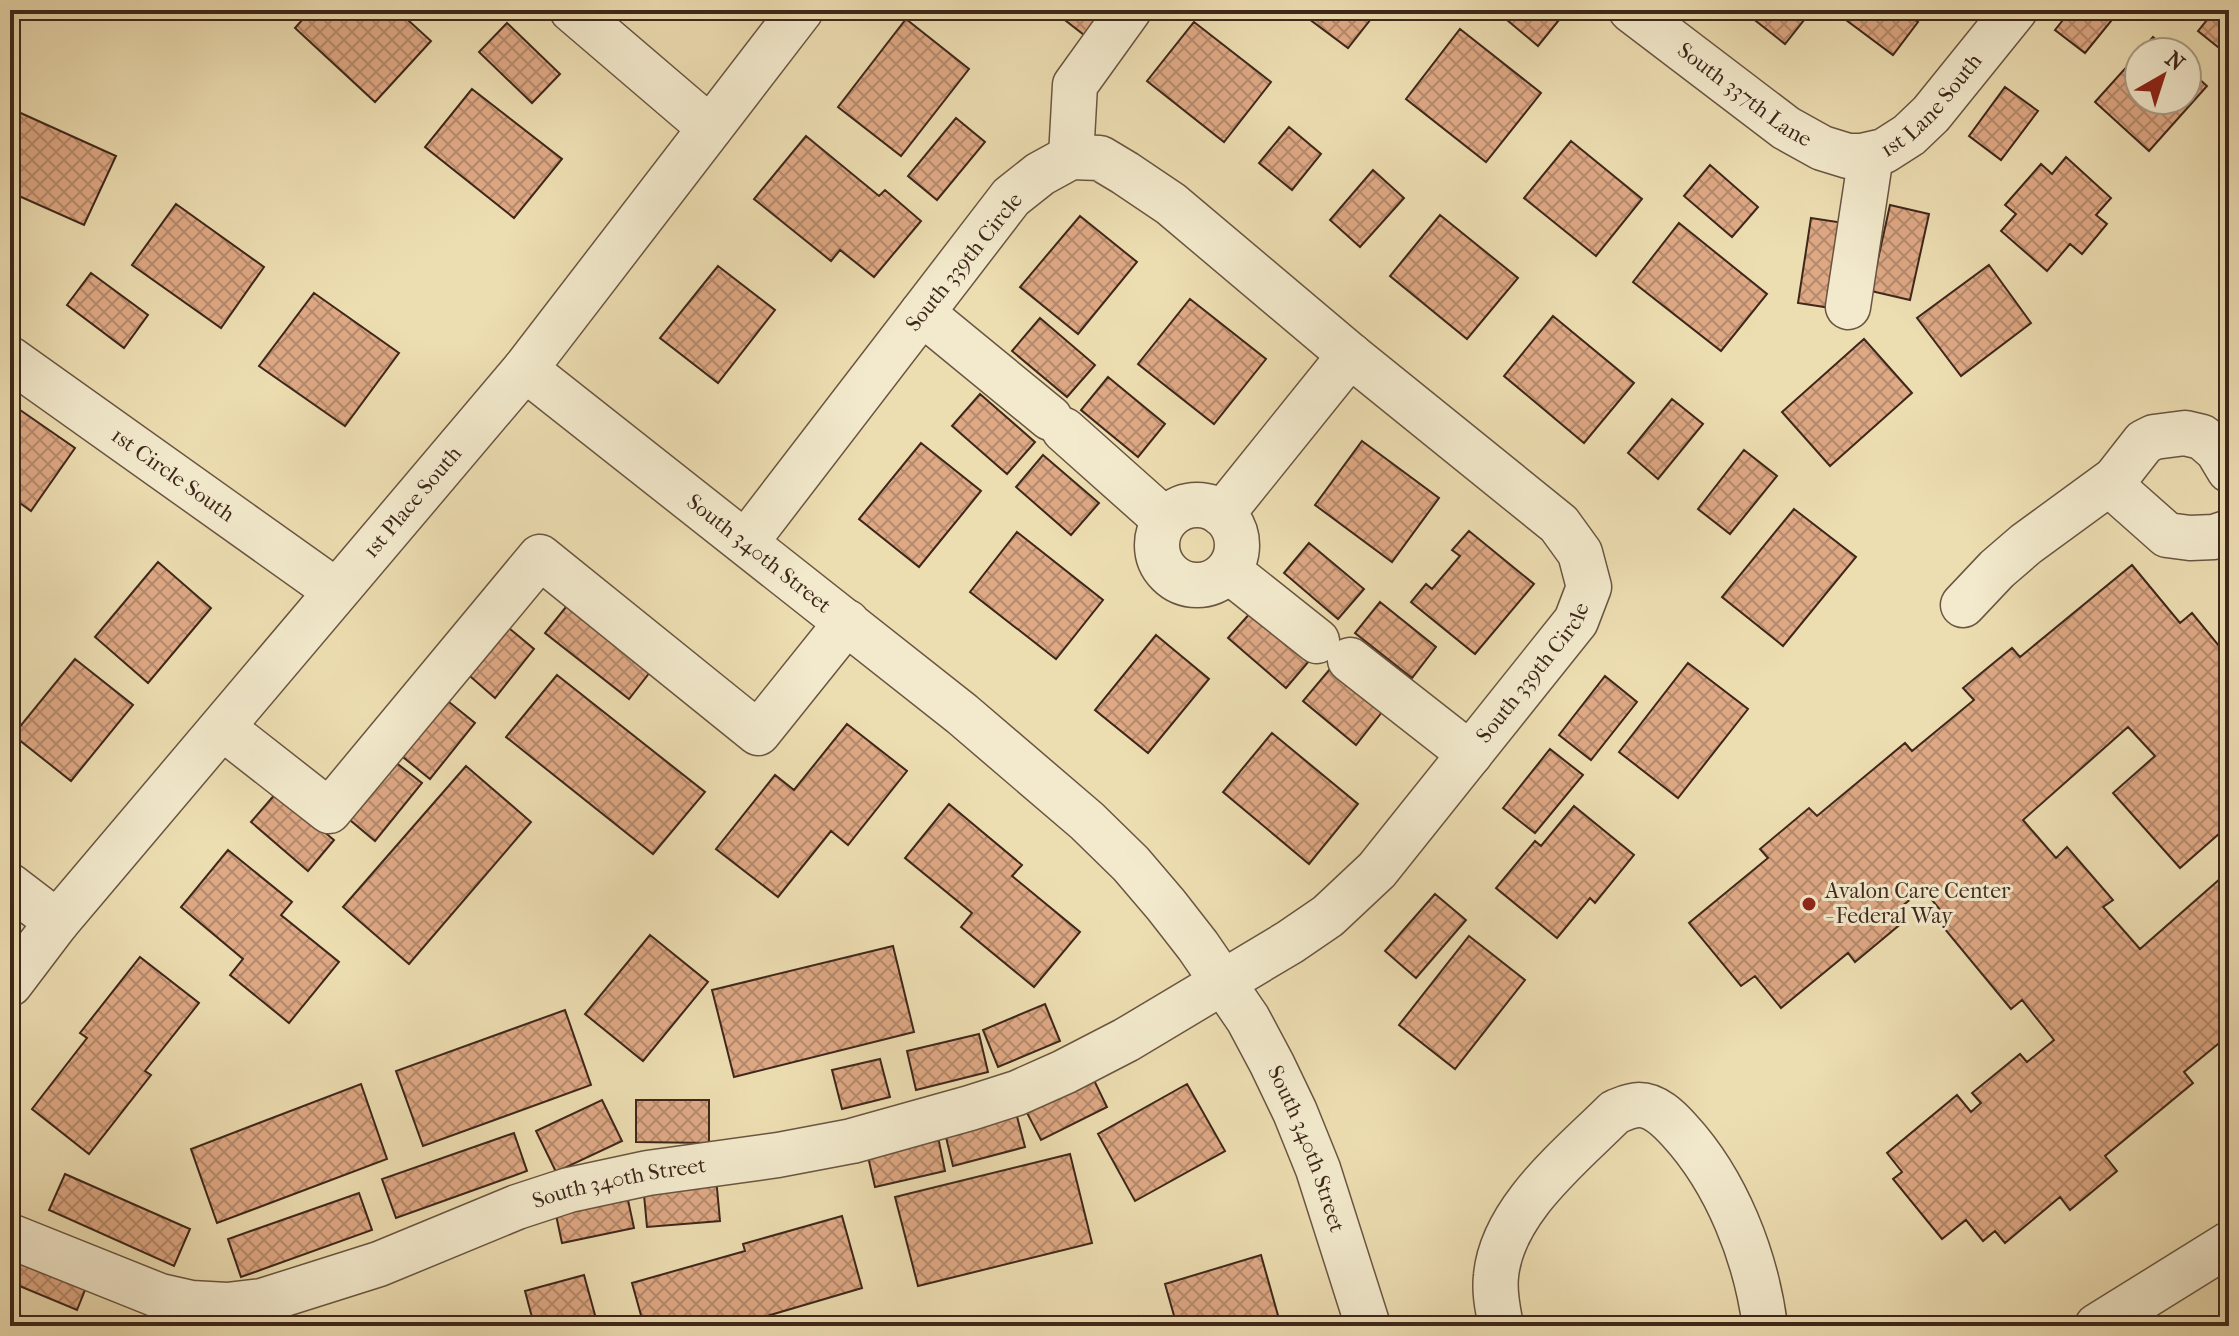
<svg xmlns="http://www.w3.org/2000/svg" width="2239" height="1336" font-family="'IM FELL French Canon',serif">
	<defs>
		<pattern id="building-cross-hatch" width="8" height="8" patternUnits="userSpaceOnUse" patternTransform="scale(2)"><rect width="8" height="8" fill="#dfa985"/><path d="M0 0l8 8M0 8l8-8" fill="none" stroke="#b68a6c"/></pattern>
	</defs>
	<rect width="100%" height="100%" fill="#eddeb2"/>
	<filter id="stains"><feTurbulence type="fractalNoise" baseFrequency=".0025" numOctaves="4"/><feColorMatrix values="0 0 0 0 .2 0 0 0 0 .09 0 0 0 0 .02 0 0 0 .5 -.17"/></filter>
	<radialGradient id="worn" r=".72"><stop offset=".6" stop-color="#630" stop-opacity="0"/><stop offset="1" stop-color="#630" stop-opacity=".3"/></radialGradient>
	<path fill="url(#building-cross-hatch)" stroke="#3e271b" stroke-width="2" d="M311 10H397L431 41 375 102 295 28Z
		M1066 10H1109L1088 38 1061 17Z
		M1297 10H1378L1348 48Z
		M1495 10H1558L1563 15 1538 46Z
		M1742 10H1812L1785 44Z
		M1841 10H1901L1918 22 1893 55 1838 14Z
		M2071 10H2120L2085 53 2055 30Z
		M2215 10H2229V56L2198 31Z
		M906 19 969 69 901 156 838 107Z
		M1194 22 1271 82 1224 142 1147 81Z
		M507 23 560 74 532 103 479 52Z
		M1460 29 1541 93 1486 162 1406 99Z
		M2153 37 2170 52H2140Z
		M2139 53V100H2187V68L2207 86 2149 151 2095 102Z
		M2005 87 2038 111 2001 160 1969 136Z
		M472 89 562 159 514 218 425 147Z
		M14 110 116 156 84 225 10 192V119Z
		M956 118 985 142 937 200 908 176Z
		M1289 127 1321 154 1292 190 1259 163Z
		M806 136 879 196 885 190 921 221 874 277 840 250 831 261 754 199Z
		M1571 141 1642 199 1596 256 1524 198Z
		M2066 157 2111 198 2096 215 2107 224 2082 254 2070 244 2047 271 2001 231 2016 214 2005 205 2041 164 2052 174Z
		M1710 165 1758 207 1732 237 1684 196Z
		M1373 170 1404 198 1360 247 1330 220Z
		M176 204 264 267 221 328 132 265Z
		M1890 205 1929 214 1910 300 1871 291Z
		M1440 215 1518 278 1467 339 1390 276Z
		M1080 216 1137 262 1078 334 1020 287Z
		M1811 218 1844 223 1831 308 1798 303Z
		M1679 223 1767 294 1721 351 1633 282Z
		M1989 265 2031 323 1961 376 1917 318Z
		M718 266 775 310 718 383 660 338Z
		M91 273 148 315 124 348 67 305Z
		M314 293 399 353 345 426 259 366Z
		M1190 299 1266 359 1214 424 1138 364Z
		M1553 316 1634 383 1584 443 1504 376Z
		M1040 318 1095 365 1067 397 1012 351Z
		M1864 339 1912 393 1830 466 1782 412Z
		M1108 377 1165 424 1138 457 1081 410Z
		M980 394 1035 442 1007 474 952 426Z
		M1672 399 1703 424 1658 479 1628 453Z
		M10 403 75 448 31 511 10 496Z
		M1362 441 1439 498 1392 562 1315 505Z
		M921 443 981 491 919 567 859 519Z
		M1744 450 1777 476 1730 534 1698 509Z
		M1043 455 1099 503 1071 535 1016 487Z
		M1794 509 1856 557 1783 646 1722 597Z
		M1469 531 1534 584 1475 654 1411 602 1426 584 1432 589 1460 556 1452 550Z
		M1017 532 1103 600 1056 659 970 592Z
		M1309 543 1364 589 1338 619 1284 573Z
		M158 562 211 608 148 683 95 637Z
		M2132 565 2180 623 2192 613 2229 658V674L2227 676 2229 678V843L2220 833 2180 868 2113 793 2155 756 2128 727 2023 820 2056 858 2067 847 2113 900 2103 907 2140 949 2229 871V1035L2184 1072 2193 1083 2105 1156 2117 1171 2070 1210 2060 1197 2005 1243 1995 1231 1983 1241 1966 1220 1942 1239 1893 1179 1902 1172 1887 1153 1957 1095 1971 1112 1981 1103 1972 1093 2020 1054 2027 1062 2054 1040 2022 1000 2011 1009 1939 922 1946 917 1923 889 1895 912 1903 922 1855 962 1848 953 1781 1008 1755 976 1741 986 1689 923 1768 858 1760 849 1809 808 1817 816 1905 743 1912 751 1974 700 1963 688 2012 648 2020 657Z
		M570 602 654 667 629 699 545 633Z
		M1380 602 1436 647 1412 678 1355 633Z
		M1252 611 1309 661 1286 688 1228 638Z
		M503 623 534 649 495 698 464 671Z
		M1156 635 1209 679 1148 753 1095 710Z
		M75 659 133 705 71 781 13 735Z
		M1688 663 1748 709 1678 798 1619 752Z
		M1330 669 1382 712 1356 745 1303 701Z
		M557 675 705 792 653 854 506 737Z
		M1605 676 1637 702 1591 760 1559 735Z
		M444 698 475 723 430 779 398 753Z
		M847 724 907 771 848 845 831 831 778 897 716 849 775 775 794 790Z
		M1272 733 1358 804 1309 864 1223 792Z
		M1550 749 1583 775 1535 833 1503 808Z
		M390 758 422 783 375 841 344 815Z
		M466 766 531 822 409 964 343 907Z
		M277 792 334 840 308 871 251 822Z
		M949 804 1022 865 1012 876 1080 932 1034 987 961 927 972 913 905 858Z
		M1574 806 1634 855 1595 903 1590 898 1557 938 1496 888 1535 841 1541 846Z
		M228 850 292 902 281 915 339 962 289 1023 230 975 243 959 181 907Z
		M1435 894 1466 920 1416 978 1385 951Z
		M650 935 708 982 643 1061 585 1014Z
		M1469 936 1525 980 1455 1069 1399 1025Z
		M893 946 914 1032 734 1077 712 990Z
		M140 957 199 1003 145 1071 151 1075 89 1154 32 1109 87 1038 80 1033Z
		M1045 1004 1060 1041 998 1067 983 1030Z
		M565 1010 591 1085 423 1146 396 1071Z
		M979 1034 988 1072 916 1090 907 1051Z
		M880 1059 890 1097 842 1109 832 1070Z
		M1090 1072 1107 1107 1041 1140 1023 1105Z
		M361 1084 387 1159 217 1223 191 1149Z
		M1187 1084 1225 1151 1135 1201 1098 1134Z
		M602 1100 622 1141 556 1172 536 1131Z
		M636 1100H709V1143L636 1142Z
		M1015 1109 1025 1147 953 1166 944 1129Z
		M937 1132 945 1171 875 1187 866 1148Z
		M514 1133 527 1171 396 1218 382 1179Z
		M1070 1154 1092 1243 918 1286 895 1197Z
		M65 1174 190 1229 174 1266 49 1210Z
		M716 1177 720 1221 647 1227 643 1184Z
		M625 1186 634 1228 562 1243 553 1201Z
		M359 1193 372 1230 241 1277 228 1239Z
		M842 1216 862 1288 767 1316 770 1326H669L667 1320 644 1326 632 1283 745 1251 743 1244Z
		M10 1240 91 1275 77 1310 10 1282Z
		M1261 1255 1281 1326H1177L1165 1284Z
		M584 1275 598 1326H529L533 1321 525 1291Z
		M10 1313 22 1316 20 1324 26 1326H10Z
		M1138 1316 1141 1326H1103Z"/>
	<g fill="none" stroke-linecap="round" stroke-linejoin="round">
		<g stroke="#6a5541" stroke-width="47">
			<g id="minor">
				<path d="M572 10 710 128"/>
				<path id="s1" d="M1631 10 1786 128 1822 148 1848 156H1862L1884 151 1909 135 1931 114 2015 10"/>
				<path d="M1071 157 1075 85 1129 10"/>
				<path d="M1848 307 1871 155"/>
				<path d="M922 313 1050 418"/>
				<path id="s2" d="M10 359 336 591"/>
				<path id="s3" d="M525 369 962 714 1087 821 1131 864 1166 905 1198 946 1248 1019 1272 1064 1295 1112 1318 1169 1368 1326"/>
				<path d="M1064 430 1165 520"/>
				<path d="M2115 479 2123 496 2167 535 2190 538 2214 537 2229 532"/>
				<circle cx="1197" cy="545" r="40"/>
				<path d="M1222 514 1350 355"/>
				<path d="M1229 571 1317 641"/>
				<path d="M1963 605 1997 569 2026 544 2115 479 2144 442 2154 437 2185 433 2202 437 2217 450 2229 470"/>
				<path d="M1350 660 1470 754"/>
				<path d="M223 728 329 811 540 557 758 733 847 622"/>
				<path d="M10 886 57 922"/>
				<path id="s4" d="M10 984 57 922 525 369 801 10"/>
				<path id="s5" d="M10 1236 160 1296 191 1303 227 1305 262 1301 379 1264 517 1207 569 1190 648 1173 778 1155 852 1141 970 1108 1017 1093 1064 1072 1126 1040 1290 942 1328 916 1377 870 1576 621 1589 587 1580 553 1559 524 1350 355 1171 204 1125 173 1100 158 1071 157 1040 174 1011 197 746 542"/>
				<path d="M1501 1326C1498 1310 1494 1293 1496 1276 1502 1210 1571 1156 1615 1112 1623 1109 1630 1105 1639 1105 1655 1105 1669 1119 1679 1130 1727 1182 1756 1257 1765 1326"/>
				<path d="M2097 1326 2229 1244"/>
			</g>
		</g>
		<use href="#minor" stroke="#f3eacd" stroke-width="44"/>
	</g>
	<circle fill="#8f2418" stroke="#f3eacd" stroke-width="3" cx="1809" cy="904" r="8"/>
	<g text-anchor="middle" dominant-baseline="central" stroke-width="6" stroke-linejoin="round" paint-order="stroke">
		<g font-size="22" fill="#3e271b" stroke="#f3eacd">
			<text stroke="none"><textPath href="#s1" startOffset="142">South 337th Lane</textPath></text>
			<text stroke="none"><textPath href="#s1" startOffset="366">1st Lane South</textPath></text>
			<text transform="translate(964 262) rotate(-51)">South 339th Circle</text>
			<text stroke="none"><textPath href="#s2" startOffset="200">1st Circle South</textPath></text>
			<text stroke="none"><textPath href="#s4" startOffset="628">1st Place South</textPath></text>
			<text stroke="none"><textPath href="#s3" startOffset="298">South 340th Street</textPath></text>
			<text stroke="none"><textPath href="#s5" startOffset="1728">South 339th Circle</textPath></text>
			<text stroke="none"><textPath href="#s3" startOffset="1120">South 340th Street</textPath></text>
			<text stroke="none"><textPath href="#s5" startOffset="642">South 340th Street</textPath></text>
		</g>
		<g font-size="22" fill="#3e271b" stroke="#f3eacd" text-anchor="start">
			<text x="1825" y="891">Avalon Care Center<tspan x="1825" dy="25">- Federal Way</tspan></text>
		</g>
	</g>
	<rect width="2239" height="1336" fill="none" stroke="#eddeb2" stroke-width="40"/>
	<rect x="12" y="12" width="2215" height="1312" fill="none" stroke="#3e271b" stroke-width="4"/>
	<rect x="20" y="20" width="2199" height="1296" fill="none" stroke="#3e271b" stroke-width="2"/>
	<g transform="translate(2163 76) rotate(39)"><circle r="38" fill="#f3eacd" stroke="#ab9c86" stroke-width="2"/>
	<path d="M0-6L14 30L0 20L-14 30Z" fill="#8f2418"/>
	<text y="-12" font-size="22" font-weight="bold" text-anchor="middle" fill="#3e271b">N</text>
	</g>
	<rect width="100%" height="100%" filter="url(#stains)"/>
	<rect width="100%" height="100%" fill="url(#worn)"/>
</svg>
